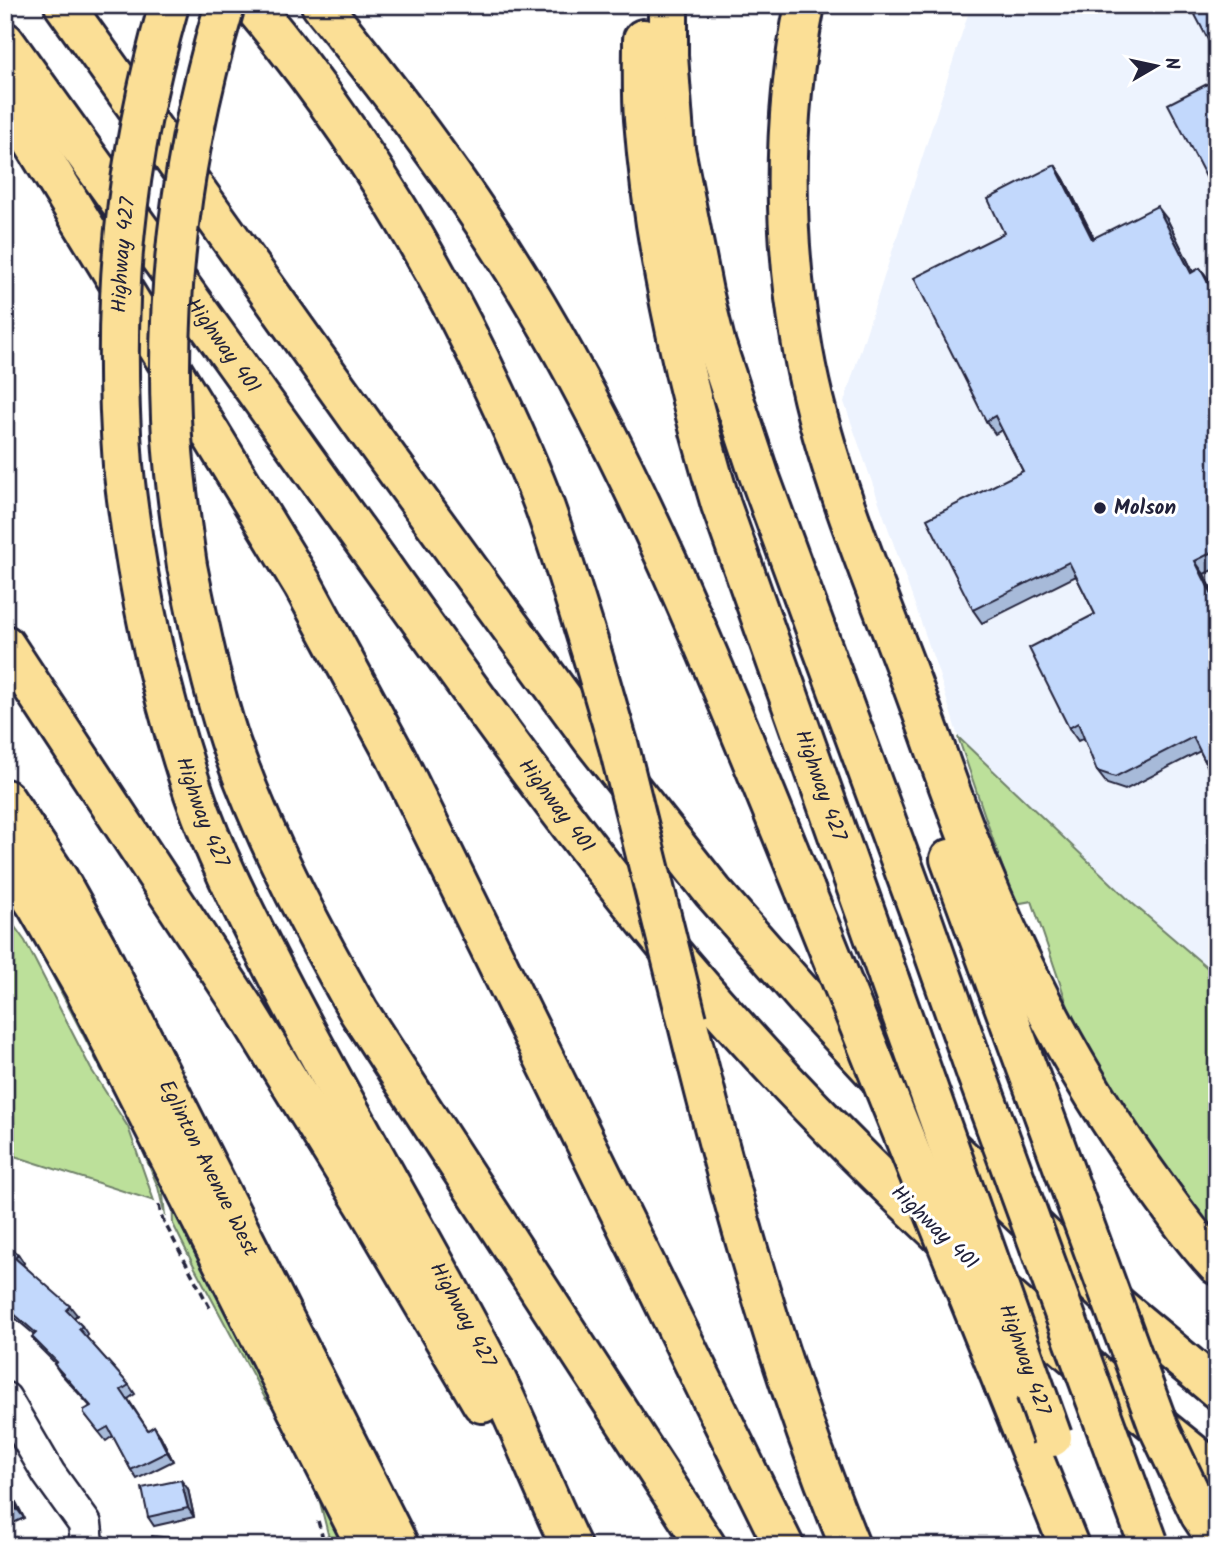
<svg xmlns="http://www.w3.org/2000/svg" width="1222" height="1551" font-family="Kalam,sans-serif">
	<rect width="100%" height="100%" fill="#fff"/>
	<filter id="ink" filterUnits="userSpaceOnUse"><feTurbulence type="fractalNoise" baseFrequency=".0143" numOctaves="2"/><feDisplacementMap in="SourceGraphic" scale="14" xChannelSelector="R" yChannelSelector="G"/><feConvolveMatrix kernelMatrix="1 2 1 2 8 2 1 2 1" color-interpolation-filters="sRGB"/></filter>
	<g filter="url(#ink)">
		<path fill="#edf3fe" d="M971 5H1217V976L1132 903 958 737 938 671 844 402Z"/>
		<path fill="#bce09a" stroke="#6f816a" stroke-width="2" d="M958 737 1132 903 1217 976V1234L1154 1156 1079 1039 1032 901 1015 904Z
			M5 913 25 941 91 1069 128 1127 154 1201 5 1153Z
			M45 961 110 1082 108 1083Z
			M142 1149H145L162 1184 165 1216 158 1187Z
			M172 1195 355 1546H331L315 1482 294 1433 265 1398 195 1268 173 1224Z"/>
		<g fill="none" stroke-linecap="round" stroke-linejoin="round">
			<g stroke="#22223b" stroke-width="37">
				<path id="minor" d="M5 1399 49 1474 85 1524 87 1543 86 1546"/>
			</g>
			<g stroke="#22223b" stroke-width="44">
				<g id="major">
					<path id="s1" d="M5 799 59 880 98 950 399 1546"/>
					<path d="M5 858 37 906 83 986 366 1546"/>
				</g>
			</g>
			<g stroke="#22223b" stroke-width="44">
				<g id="highway">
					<path d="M64 5 367 430 593 740 713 892 813 1006 881 1079"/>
					<path d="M252 5C351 123 433 257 497 396 514 432 531 470 545 508 562 556 577 605 592 654"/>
					<path d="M321 5C399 101 474 200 537 307 646 491 724 692 805 890"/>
					<path d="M668 5V56L675 149 703 292 716 345 759 475 920 913 977 1075"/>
					<path d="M805 5C782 119 783 238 803 351 823 463 869 570 909 676 933 740 954 805 980 868 1026 980 1082 1086 1154 1184 1174 1212 1194 1240 1217 1265"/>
					<path id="s2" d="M643 39C643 65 642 92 644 119 654 251 683 379 721 505L889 979"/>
					<path id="s3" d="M5 42C121 205 238 367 355 529 461 677 566 827 683 966 765 1063 856 1156 949 1243"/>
					<path d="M5 96 303 585 396 757 784 1546"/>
					<path id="s4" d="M123 465C135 577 158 688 194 794 215 856 246 915 275 972 340 1099 413 1221 480 1347 514 1411 539 1480 571 1546"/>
					<path d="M187 566C199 625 211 685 230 742 263 837 310 925 359 1012L706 1546"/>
					<path d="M5 645 244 1008 368 1209 482 1403"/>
					<path d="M950 859 1036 1093"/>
					<path d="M687 1020C731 1199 780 1375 850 1546"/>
					<path d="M941 1139 1120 1308 1217 1389"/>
					<path d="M990 1282 1111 1388 1217 1473"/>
					<path d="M1004 1385 1069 1546"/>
					<path d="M1200 1514 1217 1540"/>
				</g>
			</g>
			<path stroke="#22223b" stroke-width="3.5" stroke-dasharray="7 5" stroke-linecap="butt" d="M159 1205 161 1216 211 1310
				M318 1521 325 1546"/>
			<use href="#minor" stroke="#fff" stroke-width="32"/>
			<use href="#major" stroke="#fbdf96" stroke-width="38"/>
			<use href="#highway" stroke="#fbdf96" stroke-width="38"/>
			<g stroke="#22223b" stroke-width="44" stroke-linecap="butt">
				<g id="highway-bridge">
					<path id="s5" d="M123 465C111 301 124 164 169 5"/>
					<path d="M187 566C180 517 173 468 171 418 165 278 185 140 225 5"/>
					<path d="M592 654 619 747 687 1020"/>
					<path d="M805 890 1004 1385"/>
					<path id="s6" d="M889 979 1052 1437"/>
					<path d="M977 1075 1148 1542"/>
					<path d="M1036 1093 1159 1428 1200 1514"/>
				</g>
			</g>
			<use href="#highway-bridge" stroke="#fbdf96" stroke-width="38"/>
		</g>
		<path fill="#a7bad9" stroke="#22223b" stroke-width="2" d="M1055 165 1064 179 1094 238 1167 219 1193 272 1200 268 1210 281 1217 295V568L1204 574 1217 600V785L1200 751 1125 790 1107 784 1097 771 1084 738 1078 741 1069 728 1095 614 1076 576 982 623 973 610 1023 471 1002 430 995 434 986 421 1004 233Z
			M5 1246 18 1254 24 1263 23 1265 77 1315 74 1318 82 1326 88 1335 86 1337 129 1385 135 1394 128 1399 148 1430 160 1435 173 1461 137 1479 131 1470 113 1436 106 1441 91 1422 84 1413 90 1406 60 1373 54 1364 55 1363 38 1346 32 1337 35 1335 9 1313 5 1307Z
			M5 1481 24 1518 5 1527Z
			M188 1489 194 1517 154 1526 148 1517Z"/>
		<path fill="#8897b0" stroke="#22223b" stroke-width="2" d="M1055 165 1064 179 1101 252 1092 239Z
			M1157 206 1167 219 1200 286 1191 273Z
			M1200 268 1210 281 1217 295V300Z
			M1195 561 1204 574 1217 600V605Z
			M18 1254 24 1263 21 1267 15 1258Z
			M70 1306 77 1315 72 1319 66 1310Z
			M154 1426 160 1435 173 1461 167 1452Z
			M181 1480 188 1489 194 1517 188 1508Z
			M5 1481 24 1518 17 1509 5 1485Z"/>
		<path fill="#c2d8fc" stroke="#22223b" stroke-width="2" d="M1190 5H1217V57Z
			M1217 79V198L1168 104Z
			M1055 165 1092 239 1157 206 1191 273 1200 268 1217 300V550L1195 561 1217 605V785L1193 737 1115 777 1097 771 1078 723 1069 728 1029 648 1095 614 1069 562 973 610 927 519 1023 471 995 416 986 421 914 278 1004 233 988 199Z
			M5 1246 18 1254 15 1258 70 1306 66 1310 82 1326 79 1329 129 1385 121 1390 148 1430 154 1426 167 1452 131 1470 108 1427 99 1432 84 1413V1410L91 1406 54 1364 57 1362 32 1337 36 1333 5 1306V1301L8 1298 5 1296Z
			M181 1480 188 1508 148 1517 142 1488Z
			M5 1485 17 1509 5 1515Z
			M152 1536 193 1540 192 1546H151Z"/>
	</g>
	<circle fill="#22223b" stroke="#fff" stroke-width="2.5" cx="1100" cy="508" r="7"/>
	<g text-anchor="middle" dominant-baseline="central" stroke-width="6" stroke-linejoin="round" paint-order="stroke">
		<g font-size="21" fill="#22223b" stroke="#fff">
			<text stroke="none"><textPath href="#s5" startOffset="210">Highway 427</textPath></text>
			<text stroke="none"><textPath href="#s3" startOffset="374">Highway 401</textPath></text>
			<text stroke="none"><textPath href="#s2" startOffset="772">Highway 427</textPath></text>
			<text stroke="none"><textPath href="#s3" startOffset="942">Highway 401</textPath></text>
			<text stroke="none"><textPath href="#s4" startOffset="357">Highway 427</textPath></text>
			<text stroke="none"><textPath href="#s1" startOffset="422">Eglinton Avenue West</textPath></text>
			<text transform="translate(934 1228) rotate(44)">Highway 401</text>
			<text stroke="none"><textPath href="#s4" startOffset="924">Highway 427</textPath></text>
			<text stroke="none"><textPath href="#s6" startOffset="404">Highway 427</textPath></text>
		</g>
		<g font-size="21" font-weight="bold" fill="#22223b" stroke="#fff" text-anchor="start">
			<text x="1114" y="508">Molson</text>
		</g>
	</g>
	<rect width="1222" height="1551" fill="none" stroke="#fff" stroke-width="28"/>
	<rect x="14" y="14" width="1194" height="1523" fill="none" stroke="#22223b" stroke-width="2.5" filter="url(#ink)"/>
	<g transform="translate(1156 66) rotate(81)" stroke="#ffffff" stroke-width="5" paint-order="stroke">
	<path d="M0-5L12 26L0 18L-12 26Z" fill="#22223b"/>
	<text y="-10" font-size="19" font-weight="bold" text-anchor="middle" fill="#22223b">N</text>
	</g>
</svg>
